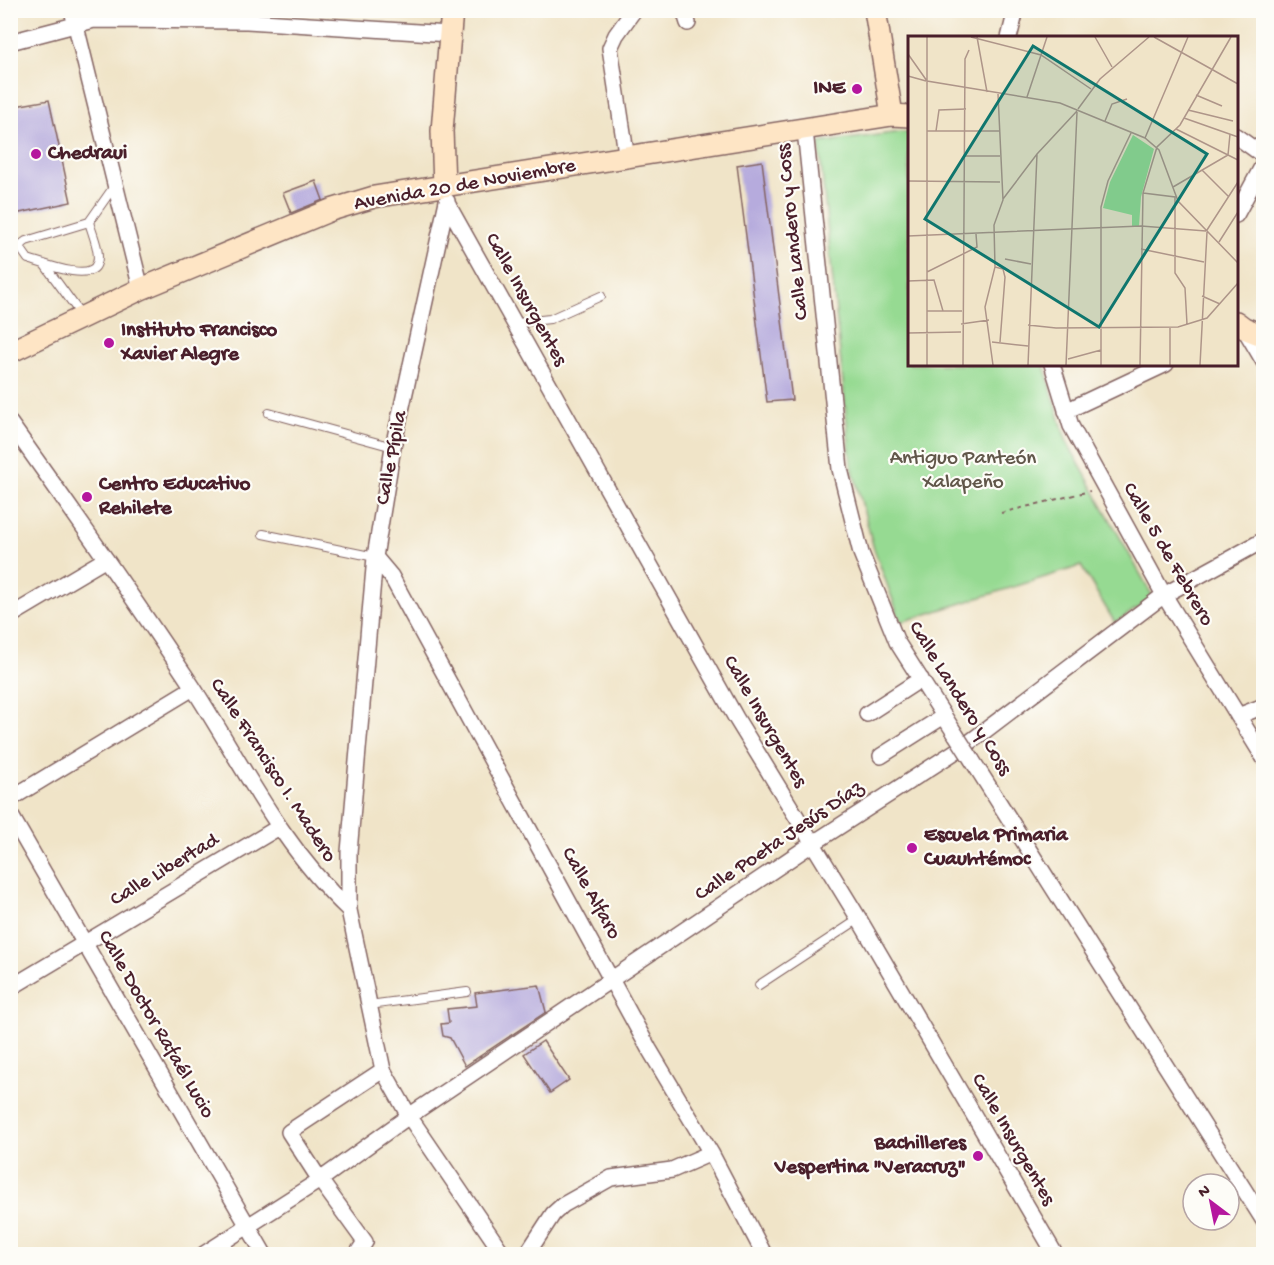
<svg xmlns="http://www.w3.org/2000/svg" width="1274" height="1265" font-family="'Gochi Hand',sans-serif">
	<rect width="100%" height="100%" fill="#fdfcf7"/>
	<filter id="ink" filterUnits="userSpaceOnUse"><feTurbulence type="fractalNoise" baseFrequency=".0167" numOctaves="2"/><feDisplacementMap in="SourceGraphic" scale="12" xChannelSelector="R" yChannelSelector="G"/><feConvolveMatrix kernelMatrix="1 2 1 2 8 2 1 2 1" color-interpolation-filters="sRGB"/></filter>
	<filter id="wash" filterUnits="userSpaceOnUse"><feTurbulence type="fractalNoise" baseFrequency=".008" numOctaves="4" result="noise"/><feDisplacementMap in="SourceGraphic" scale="24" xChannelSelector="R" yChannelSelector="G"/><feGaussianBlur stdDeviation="1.35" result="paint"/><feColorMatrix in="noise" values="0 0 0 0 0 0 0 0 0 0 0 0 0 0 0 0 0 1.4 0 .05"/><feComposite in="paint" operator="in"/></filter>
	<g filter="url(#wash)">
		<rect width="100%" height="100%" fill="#f0e4c8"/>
		<path fill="#96da92" stroke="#707c5e" stroke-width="1.5" d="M901 132 909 133 910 364 1044 365 1066 440 1153 597 1115 623 1081 566 901 622 874 549 851 463 819 143Z"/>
		<g id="blocks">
			<path fill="#b6abdd" d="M49 100 71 202 10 215V107Z
				M762 161 792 400 767 402 737 165Z
				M316 181 323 200 291 213 283 193Z
				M539 985 546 1012 465 1066 450 1038 443 1036 441 1024 449 1023 447 1009 477 1006 475 993Z
				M543 1041 569 1080 550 1093 524 1054Z"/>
		</g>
	</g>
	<g filter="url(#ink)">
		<use href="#blocks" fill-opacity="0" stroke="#846462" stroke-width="1.5"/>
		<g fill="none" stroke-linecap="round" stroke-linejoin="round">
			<g stroke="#846462" stroke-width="10">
				<path id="lane" d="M89 222C92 233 101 252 97 263 92 283 42 263 28 259L21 249 22 244 26 241 89 222 115 185
					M44 264 82 316
					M515 326 523 322 550 319 601 296
					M269 413 393 447
					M263 534 375 557
					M759 985 859 919
					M369 1005 467 992"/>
			</g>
			<g stroke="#846462" stroke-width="18">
				<path id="street" d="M72 10 141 289
					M684 10 688 23
					M1009 38 1016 10
					M10 42 94 20 247 21 449 34
					M805 130 840 469 861 553 897 642 956 735
					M1236 136 1264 156
					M627 159 610 48 616 35 634 10
					M447 201 393 447 375 557 349 852V910L383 1070 409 1116 503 1254
					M448 205 736 718 859 919 1055 1254
					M1236 215 1264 163
					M1241 329 1244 328 1264 362
					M1052 364 1071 426 1164 595 1264 758
					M1066 411 1166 364
					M10 423C72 510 133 597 192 686 241 762 282 847 349 910
					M375 557 391 576 649 1049 711 1153 764 1254
					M10 616 106 559
					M867 714 921 679
					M1238 716 1264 706
					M881 756 944 716
					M972 760 1264 1221
					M10 799 193 688
					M10 814 264 1254
					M10 988 279 827
					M204 1254 320 1180 409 1116 812 844 970 742 1164 595 1264 540
					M357 1254 365 1242 320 1180 289 1132 383 1070
					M527 1254 553 1214 563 1205 611 1178 672 1170 711 1153"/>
			</g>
			<g stroke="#846462" stroke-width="24">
				<path id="secondary" d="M875 10 892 115
					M444 186 442 131 452 10
					M1236 322 1244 328 1264 336
					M10 352 141 289 331 210 374 197 892 115 910 116"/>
			</g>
			<path stroke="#846462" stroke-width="2" stroke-dasharray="4.5 4.5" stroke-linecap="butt" d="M1001 513 1090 491"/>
			<use href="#lane" stroke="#fff" stroke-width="8"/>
			<use href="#street" stroke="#fff" stroke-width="15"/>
			<use href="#secondary" stroke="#fee5c5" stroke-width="21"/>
			<g stroke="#846462" stroke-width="18" stroke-linecap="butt">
				<path id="street-bridge" d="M956 735 972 760"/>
			</g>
			<use href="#street-bridge" stroke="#fff" stroke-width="15"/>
		</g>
	</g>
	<g fill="#b5179e" stroke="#fdfcf7" stroke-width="2">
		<circle cx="857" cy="89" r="6"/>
		<circle cx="36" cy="154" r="6"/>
		<circle cx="109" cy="343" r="6"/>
		<circle cx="87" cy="497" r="6"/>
		<circle cx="912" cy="848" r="6"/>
		<circle cx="978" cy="1156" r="6"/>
	</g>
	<g text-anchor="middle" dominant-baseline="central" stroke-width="4.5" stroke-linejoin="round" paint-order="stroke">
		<g font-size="21" font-weight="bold" fill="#4a1f2b" stroke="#fdfcf7" text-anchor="start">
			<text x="845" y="89" text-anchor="end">INE</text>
			<text x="48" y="154">Chedraui</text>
			<text x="121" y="331">Instituto Francisco<tspan x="121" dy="24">Xavier Alegre</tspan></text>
			<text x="99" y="485">Centro Educativo<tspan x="99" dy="24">Rehilete</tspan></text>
			<text x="924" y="836">Escuela Primaria<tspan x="924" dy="24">Cuauhtémoc</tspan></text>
			<text x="966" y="1144" text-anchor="end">Bachilleres<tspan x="966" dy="24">Vespertina "Veracruz"</tspan></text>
		</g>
		<g font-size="21" fill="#4a1f2b" stroke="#fdfcf7">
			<text transform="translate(465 186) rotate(-10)">Avenida 20 de Noviembre</text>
			<text transform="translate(794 232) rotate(-96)">Calle Landero y Coss</text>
			<text transform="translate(525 300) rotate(61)">Calle Insurgentes</text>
			<text transform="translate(393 458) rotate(-79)">Calle Pípila</text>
			<text transform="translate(1167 555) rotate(60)">Calle 5 de Febrero</text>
			<text transform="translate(959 699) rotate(58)">Calle Landero y Coss</text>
			<text transform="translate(764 722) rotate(60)">Calle Insurgentes</text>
			<text transform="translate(272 771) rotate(57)">Calle Francisco I. Madero</text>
			<text transform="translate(780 842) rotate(-34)">Calle Poeta Jesús Díaz</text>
			<text transform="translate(165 871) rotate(-31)">Calle Libertad</text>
			<text transform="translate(590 894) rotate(61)">Calle Alfaro</text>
			<text transform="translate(155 1025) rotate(60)">Calle Doctor Rafaél Lucio</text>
			<text transform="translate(1012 1140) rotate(60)">Calle Insurgentes</text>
		</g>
		<g font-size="21" fill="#61574a" stroke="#fdfcf7">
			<text x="963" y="459">Antiguo Panteón<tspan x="963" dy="24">Xalapeño</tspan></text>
		</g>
	</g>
	<g transform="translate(908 36)">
		<rect width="330" height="330" fill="#f0e4c8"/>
		<path d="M225 99 246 113 233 161 231 190H224V179L195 172 202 146Z" fill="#96da92"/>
		<path fill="none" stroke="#ae9589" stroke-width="1.5" d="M63 1 133 19 183 53M69 1 79 56M187 1 204 31M246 1 330 48M0 18 19 45 152 67 237 102 251 114 270 165 330 227M0 40 18 45M288 59 314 70M119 61 139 1M170 73 192 43 241 1M280 74 325 85M276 82 330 101M197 85 204 68 219 63M268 93 330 124M19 95H92M28 95 31 74 58 73M237 102 280 1M57 120H92M294 134 321 161M0 145 92 146M265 151 320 119 322 98M235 157 267 161V237L277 252 279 288M95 163 129 118 169 75M299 194 330 146M0 200 233 190 298 195M311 206 330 176M233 213 296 226M97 223 123 228M87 231 95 233 97 241 92 306M19 236 69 211 68 198M0 245 26 244 35 275M294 260 312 268M19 275H54M53 288 81 284M120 289 148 292 270 291 299 282 330 247M262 292V329M0 297 53 296M84 306 120 310M160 323 193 314M19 329V1M55 329 57 23 61 14M85 329 77 271 87 231 86 189 95 164 90 58M120 329 129 118M158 329 169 76M193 329V171L200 145 223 97M232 329 235 157 249 111 272 89 323 1M292 329 299 196"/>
		<path fill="#0f766e" fill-opacity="0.15" stroke="#0f766e" stroke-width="3" d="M125 10 299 118 191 291 17 183Z"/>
		<rect width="330" height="330" fill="none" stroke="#4a1f2b" stroke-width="3"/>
	</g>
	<rect width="1274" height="1265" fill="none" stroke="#fdfcf7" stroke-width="36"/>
	<g transform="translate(1211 1202) rotate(328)"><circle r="28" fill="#fdfcf7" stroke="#b5a4a5" stroke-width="1.5"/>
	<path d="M0-4.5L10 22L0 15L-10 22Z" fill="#b5179e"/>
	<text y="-9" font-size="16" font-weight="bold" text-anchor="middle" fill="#4a1f2b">N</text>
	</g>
</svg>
